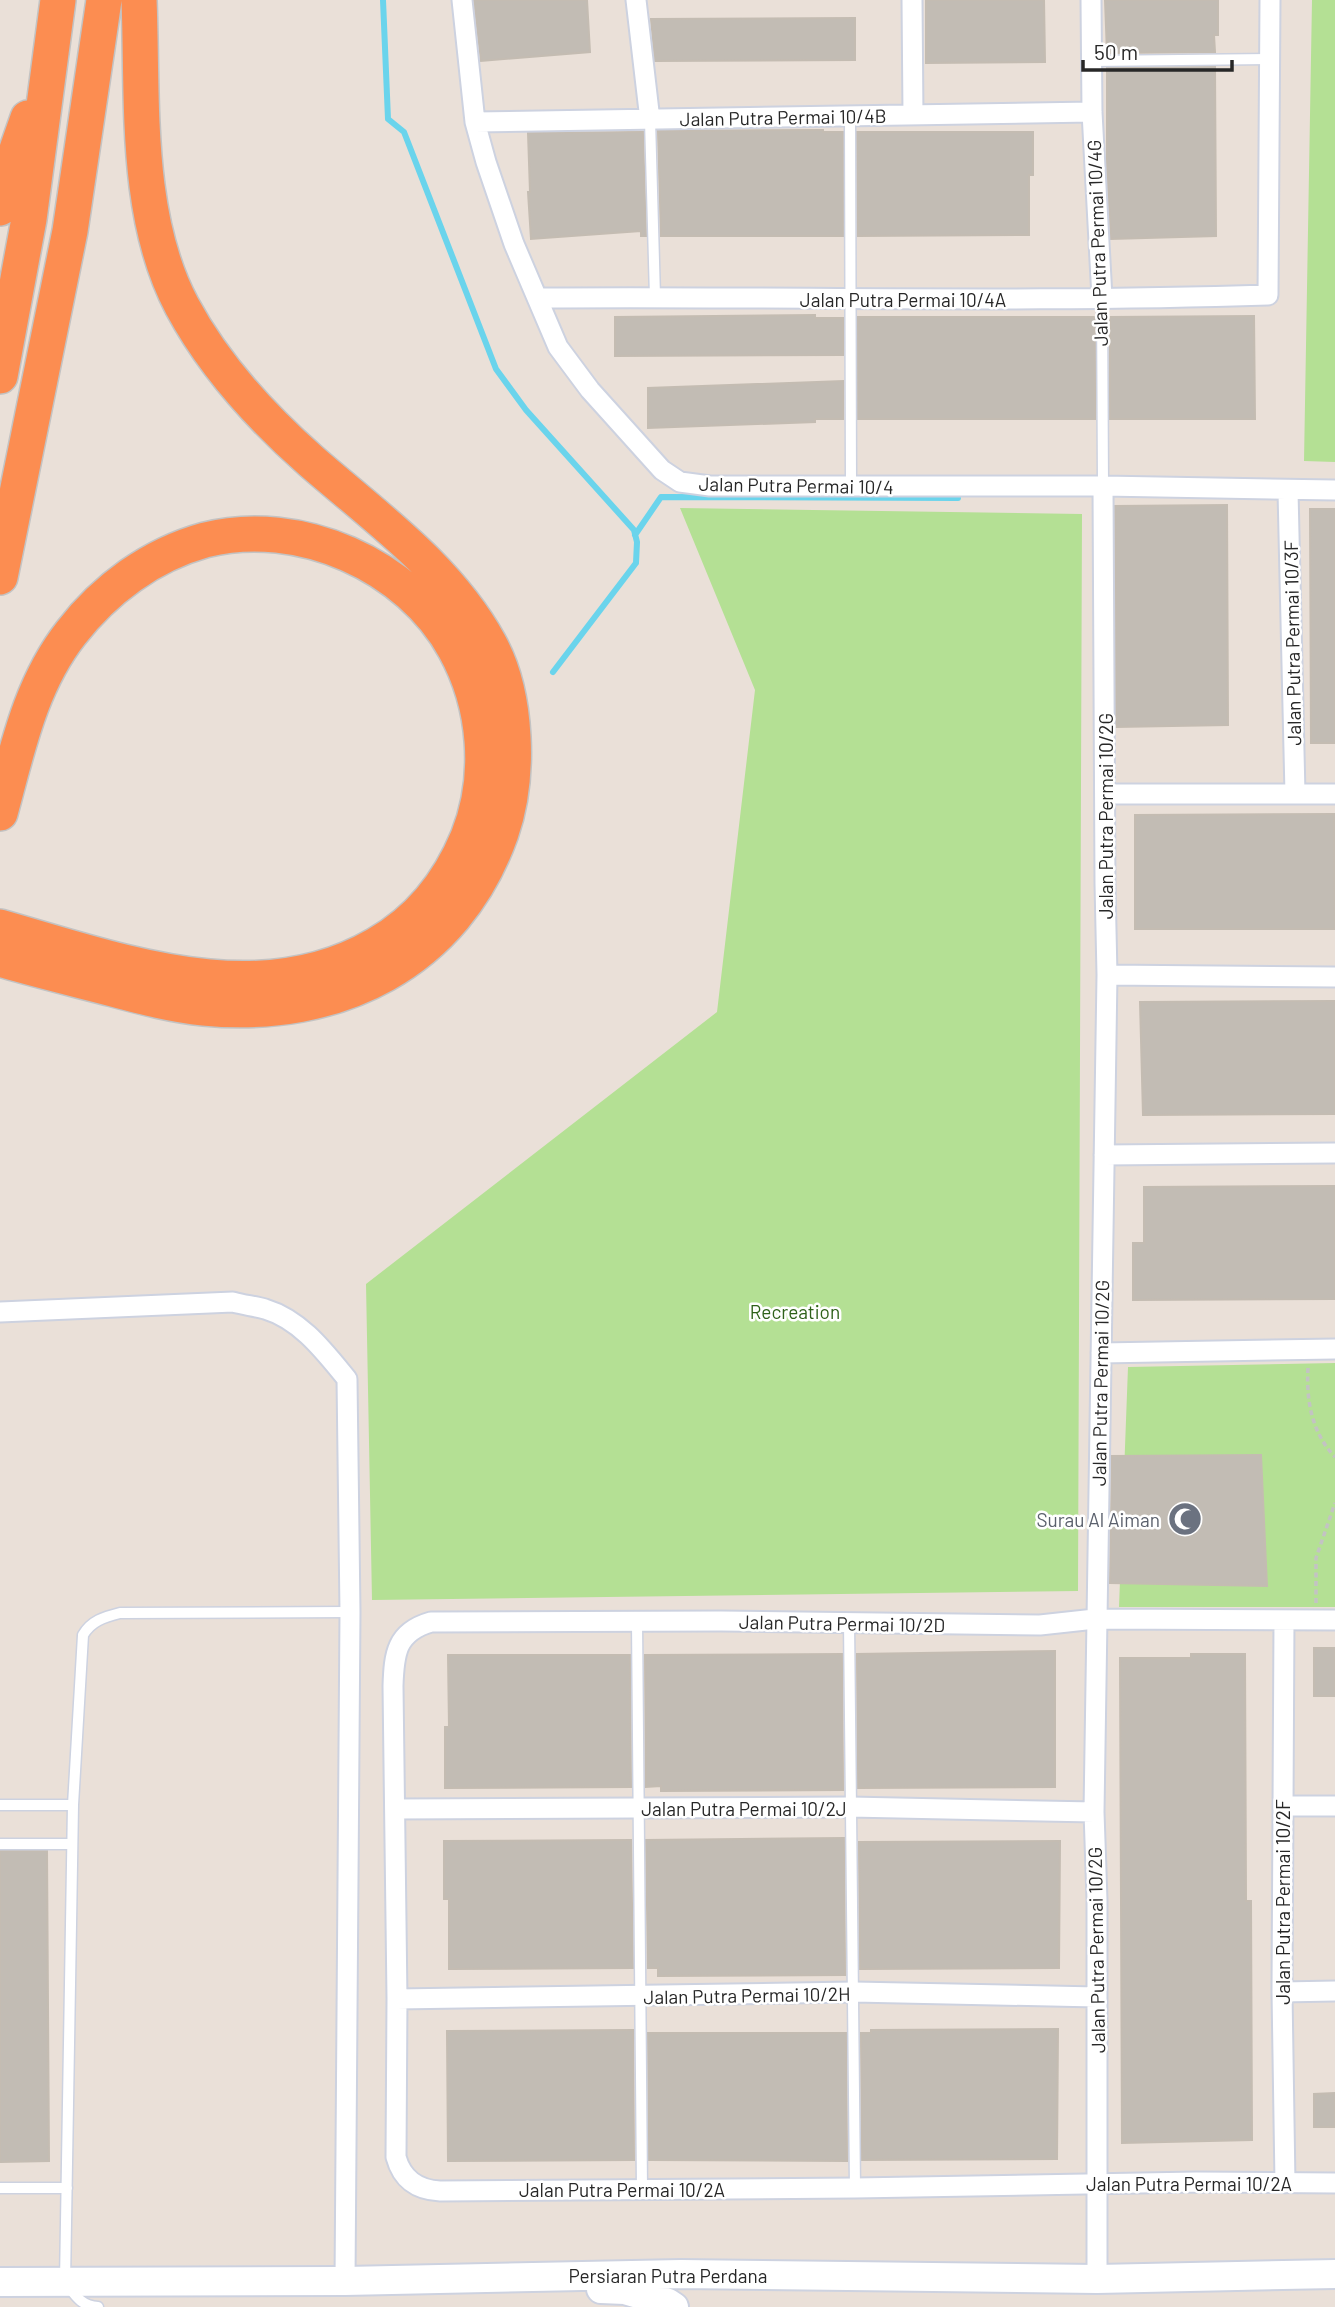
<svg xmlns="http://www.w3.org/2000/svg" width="1335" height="2307" font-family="Barlow,sans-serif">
	<rect width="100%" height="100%" fill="#eae0d8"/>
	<path fill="#b4e094" d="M1312 0H1335V462L1304 461Z
		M680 508 1082 514 1078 1591 372 1600 366 1284 717 1012 755 690Z
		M1335 1363V1607H1119L1128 1367Z"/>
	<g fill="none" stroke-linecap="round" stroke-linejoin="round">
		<path stroke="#6ad4ec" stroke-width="6" d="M383 0 388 119 404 132 496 369 526 410 634 530 637 542 636 563 553 672
			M635 535 661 497 958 498"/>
	</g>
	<path fill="#c2bcb4" stroke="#c4bcb2" stroke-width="2" d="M474 0H587L590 52 481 61Z
		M926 0H1044L1045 62 926 63Z
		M1105 0H1218V35H1214L1215 52 1107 53Z
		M855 18V60L655 61 651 19Z
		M1215 67 1216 236 1111 239 1107 172V68Z
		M823 130V132H843V236H661L658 131Z
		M643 132 646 236H641V231L531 239 528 192H530L528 133Z
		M857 132H1033V175H1029V235L858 236Z
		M815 315V318H843V355L615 356V317Z
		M1254 316 1255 419H1110V317Z
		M858 317H1095V419H858Z
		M843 381V419H815V422L648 428V388Z
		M1227 505 1228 725 1116 727 1115 506Z
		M1310 509H1335V743H1311Z
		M1334 814 1335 929H1135V815Z
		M1335 1001V1114L1143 1115 1140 1002Z
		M1335 1186V1299L1133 1300V1243H1144V1187Z
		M1261 1455 1267 1586 1110 1583 1112 1456Z
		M1314 1648H1335V1696H1314Z
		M1055 1651V1787L858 1788 857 1654Z
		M842 1654 843 1790 661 1791V1786L646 1787 645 1655Z
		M1191 1654H1245L1246 1901H1251L1252 2140 1122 2143 1120 1658H1191Z
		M448 1655H630L631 1787 445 1788V1727H449Z
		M844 1838 845 1975 658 1976V1968H648L646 1840Z
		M631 1840 633 1968 449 1969V1899H444V1841Z
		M1060 1841 1059 1968 860 1969 859 1842Z
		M0 1851H47L49 2161 0 2162Z
		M1058 2029 1057 2159 862 2160 861 2033H871V2030Z
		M633 2030 634 2160 448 2161 447 2031Z
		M648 2033H846L847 2161 649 2160Z
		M1335 2093V2127H1314V2094Z"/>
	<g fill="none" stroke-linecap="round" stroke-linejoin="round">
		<g stroke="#cdd2e0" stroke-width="13">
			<path id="lane" d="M1092 61 1269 59
				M850 116 851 486
				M650 120 655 297
				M1102 298 1103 486
				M637 1621 642 2189
				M849 1622 855 2188
				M0 1805H73
				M0 1844H72
				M0 2188H67
				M98 2307C81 2306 75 2295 65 2282L73 1805 83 1635C91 1621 104 1617 120 1613L350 1612"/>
		</g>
		<g stroke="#cdd2e0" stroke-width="23">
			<path id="street" d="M462 0 475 122 486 162 514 244 558 347 590 390 662 470 680 482 710 486H1103L1335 490
				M636 0 650 120
				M912 0 913 115
				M1091 0 1092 112 1102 298
				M475 122 1092 112
				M537 298C781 296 1024 303 1268 295L1270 0
				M1288 491 1295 794
				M1105 794H1335
				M1107 975 1335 977
				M1104 1155 1335 1153
				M0 1312 233 1302C243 1305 254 1306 265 1309 301 1320 324 1351 347 1379L350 1612 345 2281
				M1101 1353 1335 1349
				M1284 1620 1282 1992 1285 2183
				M1335 1620 1095 1619 1040 1625 721 1621 431 1622C396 1632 394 1654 393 1686L397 1999 396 2157C402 2179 417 2190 440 2191L855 2188 1196 2182 1335 2183
				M1283 1806H1335
				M395 1809 850 1807 1094 1812
				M1282 1992 1335 1991
				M397 1999 854 1992 1097 1997
				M1097 2279V1900L1094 1812 1107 975 1105 884 1103 486"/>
		</g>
		<g stroke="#cdd2e0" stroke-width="32">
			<path id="secondary" d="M0 2282 345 2281 681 2274 1097 2279 1335 2274
				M601 2289 625 2290 668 2303 674 2307"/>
		</g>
		<g stroke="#c3c3c3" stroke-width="38">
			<path id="highway" d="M0 208 7 178 28 118
				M0 376 29 219 58 0
				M0 577 70 231 104 0
				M0 813C17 751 30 685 71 633 105 589 151 555 205 540 299 516 409 565 455 649 486 705 492 777 468 837 449 883 420 920 376 945 258 1014 120 961 0 927
				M0 959C37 970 75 979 113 989 143 997 173 1005 204 1008 337 1021 455 963 501 833 520 778 518 695 489 643 447 567 375 517 311 461 261 417 213 364 182 306 134 216 143 99 139 0"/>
		</g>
		<path stroke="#c3c3c3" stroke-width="3.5" stroke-dasharray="5 3.5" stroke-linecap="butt" d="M1308 1368C1306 1401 1312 1433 1335 1457
			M1316 1603V1558L1335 1503"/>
		<use href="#lane" stroke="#fff" stroke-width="10"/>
		<use href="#street" stroke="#fff" stroke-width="19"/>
		<use href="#secondary" stroke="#fff" stroke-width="28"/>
		<use href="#highway" stroke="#fc8d51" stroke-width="35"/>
	</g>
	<defs>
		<g id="mosque-disc" transform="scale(1.75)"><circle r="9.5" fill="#6b7280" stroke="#fff"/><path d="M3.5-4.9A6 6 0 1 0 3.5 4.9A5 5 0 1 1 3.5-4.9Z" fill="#fff"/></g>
	</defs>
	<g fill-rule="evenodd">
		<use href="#mosque-disc" x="1185" y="1519"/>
	</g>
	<g text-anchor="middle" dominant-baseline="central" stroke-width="5" stroke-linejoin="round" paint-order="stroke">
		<g font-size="19" fill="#272727" stroke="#fff">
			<text transform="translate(783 117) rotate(-1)">Jalan Putra Permai 10/4B</text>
			<text transform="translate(1097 243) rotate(-92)">Jalan Putra Permai 10/4G</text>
			<text x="903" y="299">Jalan Putra Permai 10/4A</text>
			<text transform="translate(796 485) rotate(1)">Jalan Putra Permai 10/4</text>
			<text transform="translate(1292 643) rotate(-91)">Jalan Putra Permai 10/3F</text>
			<text transform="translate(1105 816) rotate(-90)">Jalan Putra Permai 10/2G</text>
			<text transform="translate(1100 1383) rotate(-89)">Jalan Putra Permai 10/2G</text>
			<text transform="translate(842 1623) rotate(1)">Jalan Putra Permai 10/2D</text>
			<text x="744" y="1808">Jalan Putra Permai 10/2J</text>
			<text transform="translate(1282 1902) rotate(-90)">Jalan Putra Permai 10/2F</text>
			<text transform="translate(1096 1950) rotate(-91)">Jalan Putra Permai 10/2G</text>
			<text transform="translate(747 1995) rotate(-1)">Jalan Putra Permai 10/2H</text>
			<text x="1189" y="2183">Jalan Putra Permai 10/2A</text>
			<text x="622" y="2189">Jalan Putra Permai 10/2A</text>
			<text x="668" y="2275">Persiaran Putra Perdana</text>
		</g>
		<g font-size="19" fill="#2e6119" stroke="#fff">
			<text x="795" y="1311">Recreation</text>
		</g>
		<g font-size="19" fill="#5b616d" stroke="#fff" text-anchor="end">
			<text x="1160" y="1519">Surau Al Aiman</text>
		</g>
	</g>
	<path d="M1083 60v10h149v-10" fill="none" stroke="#272727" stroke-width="3.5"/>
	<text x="1094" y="60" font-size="21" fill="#272727" stroke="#ffffff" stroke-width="5" paint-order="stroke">50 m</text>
</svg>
